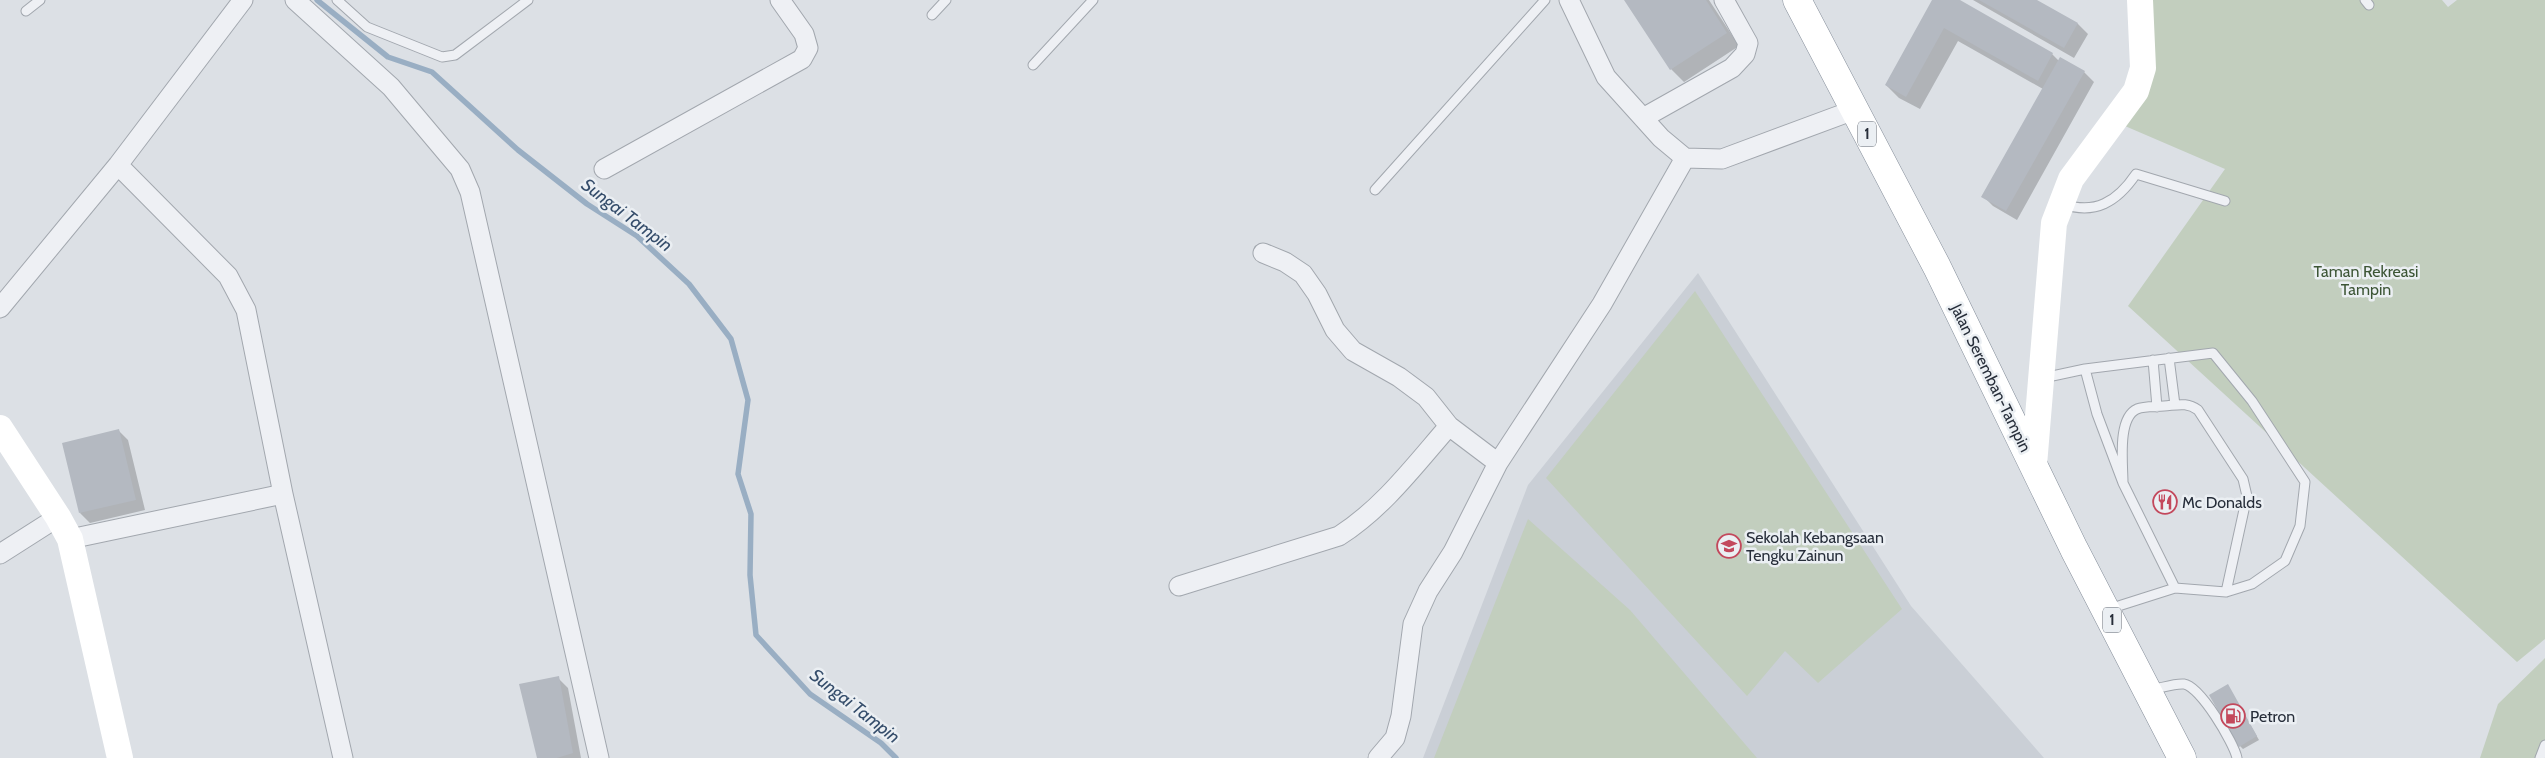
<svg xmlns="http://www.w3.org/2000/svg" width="2545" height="758" font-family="Cabin,sans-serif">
	<rect width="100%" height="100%" fill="#dce0e5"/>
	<path fill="#cacfd6" d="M1698 273 1911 606 2044 758H1423L1528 485Z"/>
	<path fill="#c2cebe" d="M2147 0H2442L2448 7 2457 0H2545V639L2517 662 2128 306 2225 169 2118 123Z
		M1695 291 1902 609 1818 683 1785 651 1747 696 1546 478Z
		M1528 519 1630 610 1757 758H1434Z
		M2545 658V758H2480L2498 704Z"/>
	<path fill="#0003" d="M1625 0H1709L1739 46 1684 82 1671 69Z
		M1934 0H1957L2052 54 2059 61 2060 59 2084 72 2094 82 2017 220 1993 206 1983 196 2043 89 1958 41 1920 109 1899 98 1886 85Z
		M1973 0H2035L2078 24 2088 34 2074 58Z
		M118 430 128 440 145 510 90 523 80 513Z
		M558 678 568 688 581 758H538Z
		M2228 686 2259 740 2243 749 2240 746Z"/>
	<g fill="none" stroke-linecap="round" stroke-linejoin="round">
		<path stroke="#99aec3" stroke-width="5.5" d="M317 0 388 57 432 72 518 150 587 204 637 236 689 284 731 339 748 400 738 474 751 514 750 575 756 635 810 694 881 743 896 758"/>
	</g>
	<path fill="#b4b9c1" d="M1624 0H1706L1727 33 1670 70Z
		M1932 0H1960L2053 53 2038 81 1944 28 1906 97 1885 85Z
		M1979 0H2037L2078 23 2064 48Z
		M2060 57 2085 71 2006 211 1981 197Z
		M119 429 136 500 79 513 62 443Z
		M559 676 573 753 557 758H537L519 684Z
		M2228 684 2257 736 2239 747 2209 695Z"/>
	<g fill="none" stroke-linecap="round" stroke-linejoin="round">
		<g stroke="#a2a7ae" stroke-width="11">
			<path id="lane" d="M337 0 367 27 442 57 455 55 528 0
				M2365 0 2369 5
				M26 11 40 0
				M932 15 946 0
				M1033 65 1093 0
				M1375 190 1545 0
				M2063 204C2095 215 2117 202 2136 174L2225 201
				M2169 358 2175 405
				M2153 360 2157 407
				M2085 369 2097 414 2123 483 2175 588 2109 609
				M2043 378 2085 369 2213 353 2252 401 2305 482 2300 526 2285 561 2252 584 2226 592 2175 588
				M2123 483C2123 464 2117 418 2137 409 2145 406 2156 407 2164 406 2178 405 2187 402 2198 410L2243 479 2247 496 2226 592
				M2149 690C2159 689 2174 683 2184 684 2200 686 2234 743 2237 758
				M2540 758 2545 745"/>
		</g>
		<g stroke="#a2a7ae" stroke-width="21">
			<path id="street" d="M295 0 391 87 460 169 470 192 599 758
				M1569 0 1606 77 1661 138 1685 158 1722 159 1854 110
				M1643 118 1732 68 1745 54 1748 43 1724 0
				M118 165 228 276 246 310 283 494 343 758
				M604 169 802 59 808 48 804 34 780 0
				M1263 253 1285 262 1303 274 1317 294 1335 330 1353 351 1399 377 1426 397 1449 426 1498 463 1602 304 1685 158
				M0 308 118 165 243 0
				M70 539 283 494
				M0 554 58 517
				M1179 586 1339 536C1383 508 1415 465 1449 426
				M1378 758 1395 738 1401 716 1413 624 1428 591 1453 552 1498 463"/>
		</g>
		<g stroke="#858e9a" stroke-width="29">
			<path id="highway" d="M1797 0 1937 267 2074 549 2182 758"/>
		</g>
		<use href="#lane" stroke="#eef0f4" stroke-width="9"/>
		<use href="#street" stroke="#eef0f4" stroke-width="19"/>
		<path stroke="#fff" stroke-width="26" d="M0 428 58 517 70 539 120 758
			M2034 465 2054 223 2071 179 2136 91 2143 68 2140 0"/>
		<use href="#highway" stroke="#fff" stroke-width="28"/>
	</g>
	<defs>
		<g id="restaurant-ring" transform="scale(1.25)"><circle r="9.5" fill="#ebeff3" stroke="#c3485c" stroke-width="1.5"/><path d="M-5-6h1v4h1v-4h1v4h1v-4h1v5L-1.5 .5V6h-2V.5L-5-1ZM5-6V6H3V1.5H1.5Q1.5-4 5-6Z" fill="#c3485c"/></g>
		<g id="school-ring" transform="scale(1.25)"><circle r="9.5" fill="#ebeff3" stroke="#c3485c" stroke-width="1.5"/><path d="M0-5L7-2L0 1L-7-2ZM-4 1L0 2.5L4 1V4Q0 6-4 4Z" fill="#c3485c"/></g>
		<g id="fuel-ring" transform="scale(1.25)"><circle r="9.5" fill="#ebeff3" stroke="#c3485c" stroke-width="1.5"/><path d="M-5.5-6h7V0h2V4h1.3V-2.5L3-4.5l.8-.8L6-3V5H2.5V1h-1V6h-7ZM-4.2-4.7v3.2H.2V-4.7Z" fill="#c3485c"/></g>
	</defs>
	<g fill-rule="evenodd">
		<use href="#restaurant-ring" x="2165" y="502"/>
		<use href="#school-ring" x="1729" y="546"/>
		<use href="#fuel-ring" x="2233" y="716"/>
	</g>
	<g text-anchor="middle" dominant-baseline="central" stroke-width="5" stroke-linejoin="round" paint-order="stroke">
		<g fill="#ebeff3" stroke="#626872" stroke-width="1">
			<rect x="1858" y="121.5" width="18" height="25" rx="4"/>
			<rect x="2103" y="607.5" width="18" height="25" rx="4"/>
		</g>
		<g font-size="15" font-weight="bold" fill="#272e3a">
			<text x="1867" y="134">1</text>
			<text x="2112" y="620">1</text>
		</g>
		<g font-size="16" fill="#3c5535" stroke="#ebeff3">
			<text x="2366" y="271">Taman Rekreasi<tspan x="2366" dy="18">Tampin</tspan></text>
		</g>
		<g font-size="16" fill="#272e3a" stroke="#ebeff3">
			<text transform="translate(1991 378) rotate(64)">Jalan Seremban-Tampin</text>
		</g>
		<g font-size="16" fill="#272e3a" stroke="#ebeff3" text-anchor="start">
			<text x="2182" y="502">Mc Donalds</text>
			<text x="1746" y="537">Sekolah Kebangsaan<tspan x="1746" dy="18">Tengku Zainun</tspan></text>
			<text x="2250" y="716">Petron</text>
		</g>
		<g font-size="18" font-style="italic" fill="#354d6b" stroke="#ebeff3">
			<text transform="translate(627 215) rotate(37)">Sungai Tampin</text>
			<text transform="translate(855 706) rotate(38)">Sungai Tampin</text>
		</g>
	</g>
</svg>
